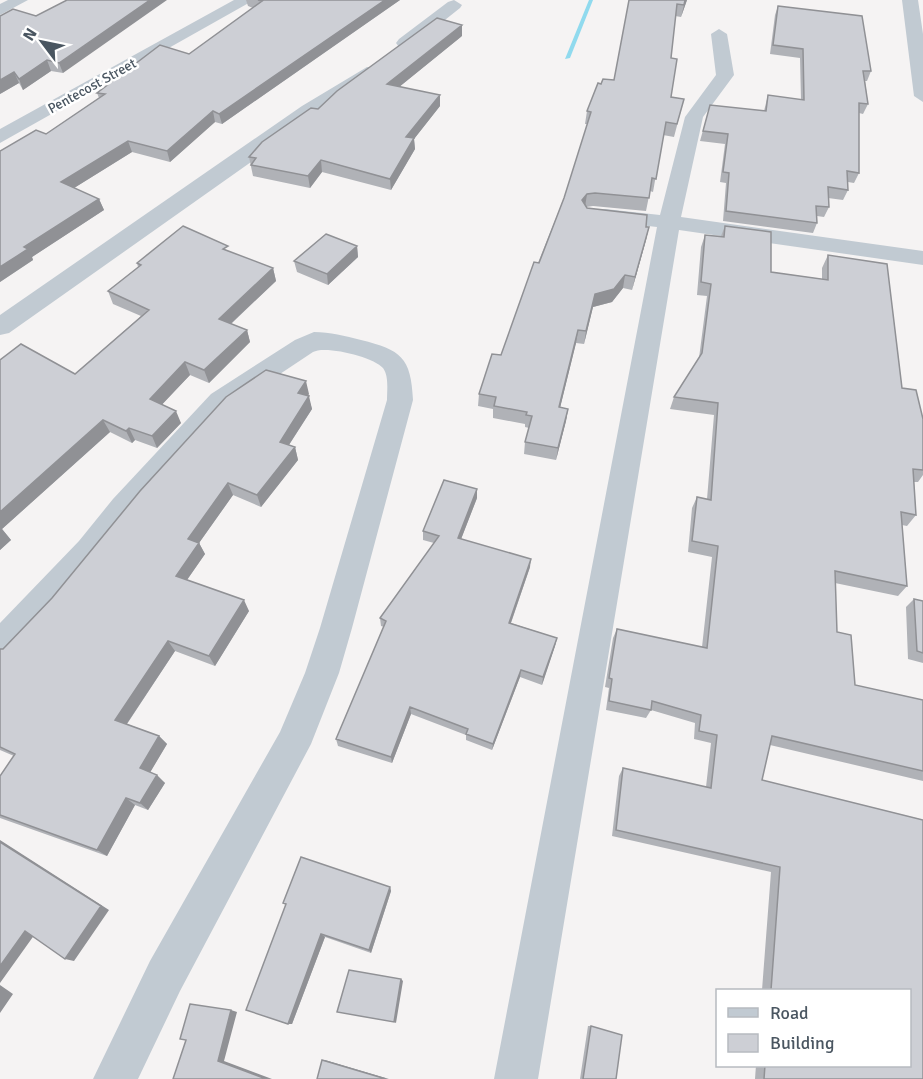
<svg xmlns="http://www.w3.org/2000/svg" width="923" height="1079" font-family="Signika,sans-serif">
	<rect width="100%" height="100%" fill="#f5f3f3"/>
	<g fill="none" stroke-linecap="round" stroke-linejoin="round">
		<path fill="#90daee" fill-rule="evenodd" d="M589 0H593L570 58 565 59Z"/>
		<path fill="#c1cad2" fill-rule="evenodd" d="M8 0H28L0 15V4Z
			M234 0H254L0 143V129Z
			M454 0 462 5 460 8 411 47H399L396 43 399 39 448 2Z
			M902 0H918L923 34V102L914 96Z
			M719 29 727 34 734 75 703 117 681 217 923 251V265L679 230 538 1079H494L657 227 605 221 597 220 594 215 597 210 605 209 660 215 685 117 716 75 711 34Z
			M367 67 373 68 376 72 373 76 9 333 0 335V315L302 106Z
			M314 332C330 332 345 336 361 340 401 350 411 357 413 400L352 628 339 673 311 744 180 991 138 1079H93L150 961 280 732 305 673 320 628 387 400C387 390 389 376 383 368 374 357 325 345 313 352L229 408 133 515 101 559 12 657 0 661V623L79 541 113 499 211 394 295 340Z"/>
	</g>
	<path fill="#b0b2b7" d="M67 0 63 73 51 71 23 90 19 83 0 94 36 16Z
		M246 0H400L222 124 215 122 170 162 132 152 74 188 99 199 104 210 32 257 33 260 0 282V151L46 134 99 98 97 93 189 54 253 8 248 6Z
		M629 0H687L681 17 675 16 671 58V97L684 99 674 137 663 135 653 192 650 191 646 211 593 206 586 207 587 208 649 227 646 240 632 290 623 288 612 302 593 307 584 344 576 343 560 408 568 409 566 421 556 460 524 454 525 442 529 428 525 427V424L493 418V409L478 406 479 394 501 355 564 198 588 124H585L587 111 601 84 614 80Z
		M778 6 871 71 867 81H865L868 104 863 114 859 113V173L854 183 848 182V190L843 200 828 198 829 207 824 217 817 216V223L813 233 723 221 726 183 720 182 725 144 700 141 710 105 764 111 768 95 801 100 800 58 770 54 775 15Z
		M462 36 399 87 440 95V106L414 139 415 149 391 190 322 172 310 188 253 176 249 157 318 109Z
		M725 226 771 232V272L822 279V268L828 255 887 264 902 388 916 390 923 419V475L918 482H914L916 515 907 526 902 525 907 586 898 596 835 583 837 632 851 635 855 685 923 700V781L770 745 762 780 923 820V1079H755L756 1065H909V990H762L771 872 612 836 619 776 623 768 706 787 711 743 694 739 695 723 651 710 646 718 606 710 609 688 605 687 613 638 617 629 702 647 712 557 688 552 692 508 697 497 707 499 714 415 670 409 674 397 699 358 707 296 697 295 701 247 705 235 721 236Z
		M357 246 358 257 328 285 297 272 294 261Z
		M229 252 273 268 276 281 231 324 247 330 250 342 209 383 190 375 162 404 181 423 157 448 135 440 132 443 110 432 2 529 11 540 0 550V360L75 374 141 316 113 304 108 291 138 267 137 263Z
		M309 394 308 396 312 409 289 445 295 447 298 460 261 507 233 495 199 543 205 554 187 580 249 611 215 666 175 651 127 724 159 736 167 744 150 772 165 783 148 810 135 805 107 856 0 818V776L14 756 0 750V649H3Z
		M477 498 461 539 530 567 511 623 557 638 555 646 542 685 520 677 492 750 466 740V735L411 714 392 763 338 746 336 739 384 627 381 626 380 618 434 543 423 540V531Z
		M914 599 923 601V663L908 659 906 607Z
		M390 887 391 891 371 953 325 937 292 1024H288L286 905 283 903Z
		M588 1026H591L616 1079H580Z"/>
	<path fill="#909195" d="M150 0H167L63 73 59 63Z
		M385 0H400L222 124 219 114Z
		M685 0H687L681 17 684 5Z
		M462 25V36L388 96 387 84Z
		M47 60 51 71 23 90 19 79Z
		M14 72 19 83 0 94V80Z
		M440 95V106L414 139 415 149 391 190 390 179 406 137Z
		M213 111 215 122 170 162 167 151Z
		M128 141 132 152 66 193 61 182Z
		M321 160 322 172 310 188 308 176Z
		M587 194 585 207 582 200Z
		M99 199 104 210 32 257 33 260 0 282V267L24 247Z
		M649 227 646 240 632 290 635 277Z
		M357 246 358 257 328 285 327 274Z
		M273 268 276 281 223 331 219 319Z
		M625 275 623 288 612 302 593 307 584 344 586 331 595 294Z
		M247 330 250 342 209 383 204 370Z
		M578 330 576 343 557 420 559 407Z
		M185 362 190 375 156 411 150 399Z
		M306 381 309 394 301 406 298 393Z
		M309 396 312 409 283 454 280 442Z
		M568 409 566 421 556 460 558 448Z
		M176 411 181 423 157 448 152 436Z
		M103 420 110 432 2 529 11 540 0 550V512Z
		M129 428 135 440 132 443 126 431Z
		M295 447 298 460 261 507 257 495Z
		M228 483 233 495 199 543 205 554 182 587 176 576 188 539Z
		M477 489V498L458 547V538Z
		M531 559 530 567 508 631 509 623Z
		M244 600 249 611 215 666 209 656Z
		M557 638 555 646 542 685 543 677Z
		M168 641 175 651 124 728 115 720Z
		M521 670 520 677 492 750 493 744Z
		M410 707 411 714 392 763 391 757Z
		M159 736 167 744 148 776 140 768Z
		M157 775 165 783 148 810 140 803Z
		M126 798 135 805 107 856 97 850Z
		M0 840 109 910 74 961 65 959 0 842Z
		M390 887 391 891 371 953 369 950Z
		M25 931 35 934 0 983V966Z
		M321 934 325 937 292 1024H288Z
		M401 979 403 981 396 1023 394 1022Z
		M0 985 13 994 0 1013Z
		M231 1010 237 1012 224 1061 272 1079H266L218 1061Z
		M322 1060H325L389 1079H386Z"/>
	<path fill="#cdcfd5" stroke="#909195" stroke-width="1.5" d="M67 0H150L59 63 47 60 19 79 14 72 0 80V16L13 9 36 16Z
		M258 0H385L219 114 213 111 167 151 128 141 61 182 99 199 24 247 28 249 0 267V151L36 130 46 134 105 94 97 93 160 45 189 54 262 1Z
		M629 0H685L684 5 677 4 671 58 677 59 671 97 684 99 677 124 666 122 656 179 652 178 649 198 595 193 587 194 582 200 587 208 647 215 646 227H649L635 277 625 275 614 289 595 294 586 331 578 330 559 407 568 409 558 448 525 442 532 416 526 415 527 412 494 406 496 397 479 394 492 354 501 355 534 262 539 263 564 198 591 112 587 111 598 83 601 84 603 79 614 80Z
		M778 6 862 16 871 71H863L868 104 859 103V173L847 171 848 190 828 187 829 207 816 206 817 223 726 211 729 173 723 172 728 134 703 131 710 105 766 111 768 95 804 100 803 49 773 45Z
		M437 18 462 25 387 84 440 95 406 137 414 138 390 179 321 160 308 176 251 165 256 158 249 157 262 142 311 108 318 109 337 91Z
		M183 226 228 246 223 249 273 268 219 319 247 330 204 370 185 362 150 399 176 411 152 436 129 428 126 431 103 420 0 512V360L21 344 75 374 149 310 108 291 141 265 137 263Z
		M725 226 771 232V272L828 280V255L887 264 902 388 916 390 923 419V470L913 469 916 515 901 512 907 586 835 571 837 632 851 635 855 685 923 700V771L772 736 762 780 923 820V1079H764L765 1065H909V990H771L780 867 616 830 623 768 711 788 717 735 699 731 701 715 652 701 651 710 609 701 612 679 609 678 617 629 707 648 718 546 692 541 697 497 711 500 718 403 674 397 702 353 711 284 701 282 705 235 724 237Z
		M326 234 357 246 327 274 294 261Z
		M266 370 306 381 298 393 309 396 280 442 295 447 257 495 228 483 188 539 199 543 176 576 244 600 209 656 168 641 115 720 159 736 140 768 157 775 140 803 126 798 97 850 0 815V776L15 754 0 747V649H3L52 598 140 491 226 397Z
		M444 480 477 489 458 538 531 559 509 623 557 638 543 677 521 670 493 744 466 734 468 729 410 707 391 757 336 739 386 621 380 618 439 536 423 531Z
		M914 599 923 601V653L917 651Z
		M0 842 101 906 65 959 25 931 0 966Z
		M301 857 390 887 369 950 321 934 288 1024 246 1010 286 904 283 903Z
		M349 970 401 979 394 1022 337 1012Z
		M190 1004 231 1010 218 1061 266 1079H173L186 1040 180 1039Z
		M591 1026 622 1035 616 1079H583Z
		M322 1060 386 1079H317Z"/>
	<g text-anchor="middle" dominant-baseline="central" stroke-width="5" stroke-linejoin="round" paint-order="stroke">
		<g font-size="14" fill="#4a5661" stroke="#fff">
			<text transform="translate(92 86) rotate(-29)">Pentecost Street</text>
		</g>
	</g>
	<rect x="716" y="989" width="195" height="78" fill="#ffffff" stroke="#b7bbc0" stroke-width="1.5"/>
	<rect x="728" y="1008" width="30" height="9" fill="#c1cad2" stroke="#b7bbc0" stroke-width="1.5"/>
	<text x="770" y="1019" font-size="18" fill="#4a5661">Road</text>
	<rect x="728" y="1034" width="30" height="18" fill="#cdcfd5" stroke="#b7bbc0" stroke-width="1.5"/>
	<text x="770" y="1049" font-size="18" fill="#4a5661">Building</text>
	<g transform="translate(42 42) rotate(302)" stroke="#ffffff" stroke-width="4.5" paint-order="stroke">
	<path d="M0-4.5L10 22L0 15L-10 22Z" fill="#4a5661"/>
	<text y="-9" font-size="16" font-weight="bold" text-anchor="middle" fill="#4a5661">N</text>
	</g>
</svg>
